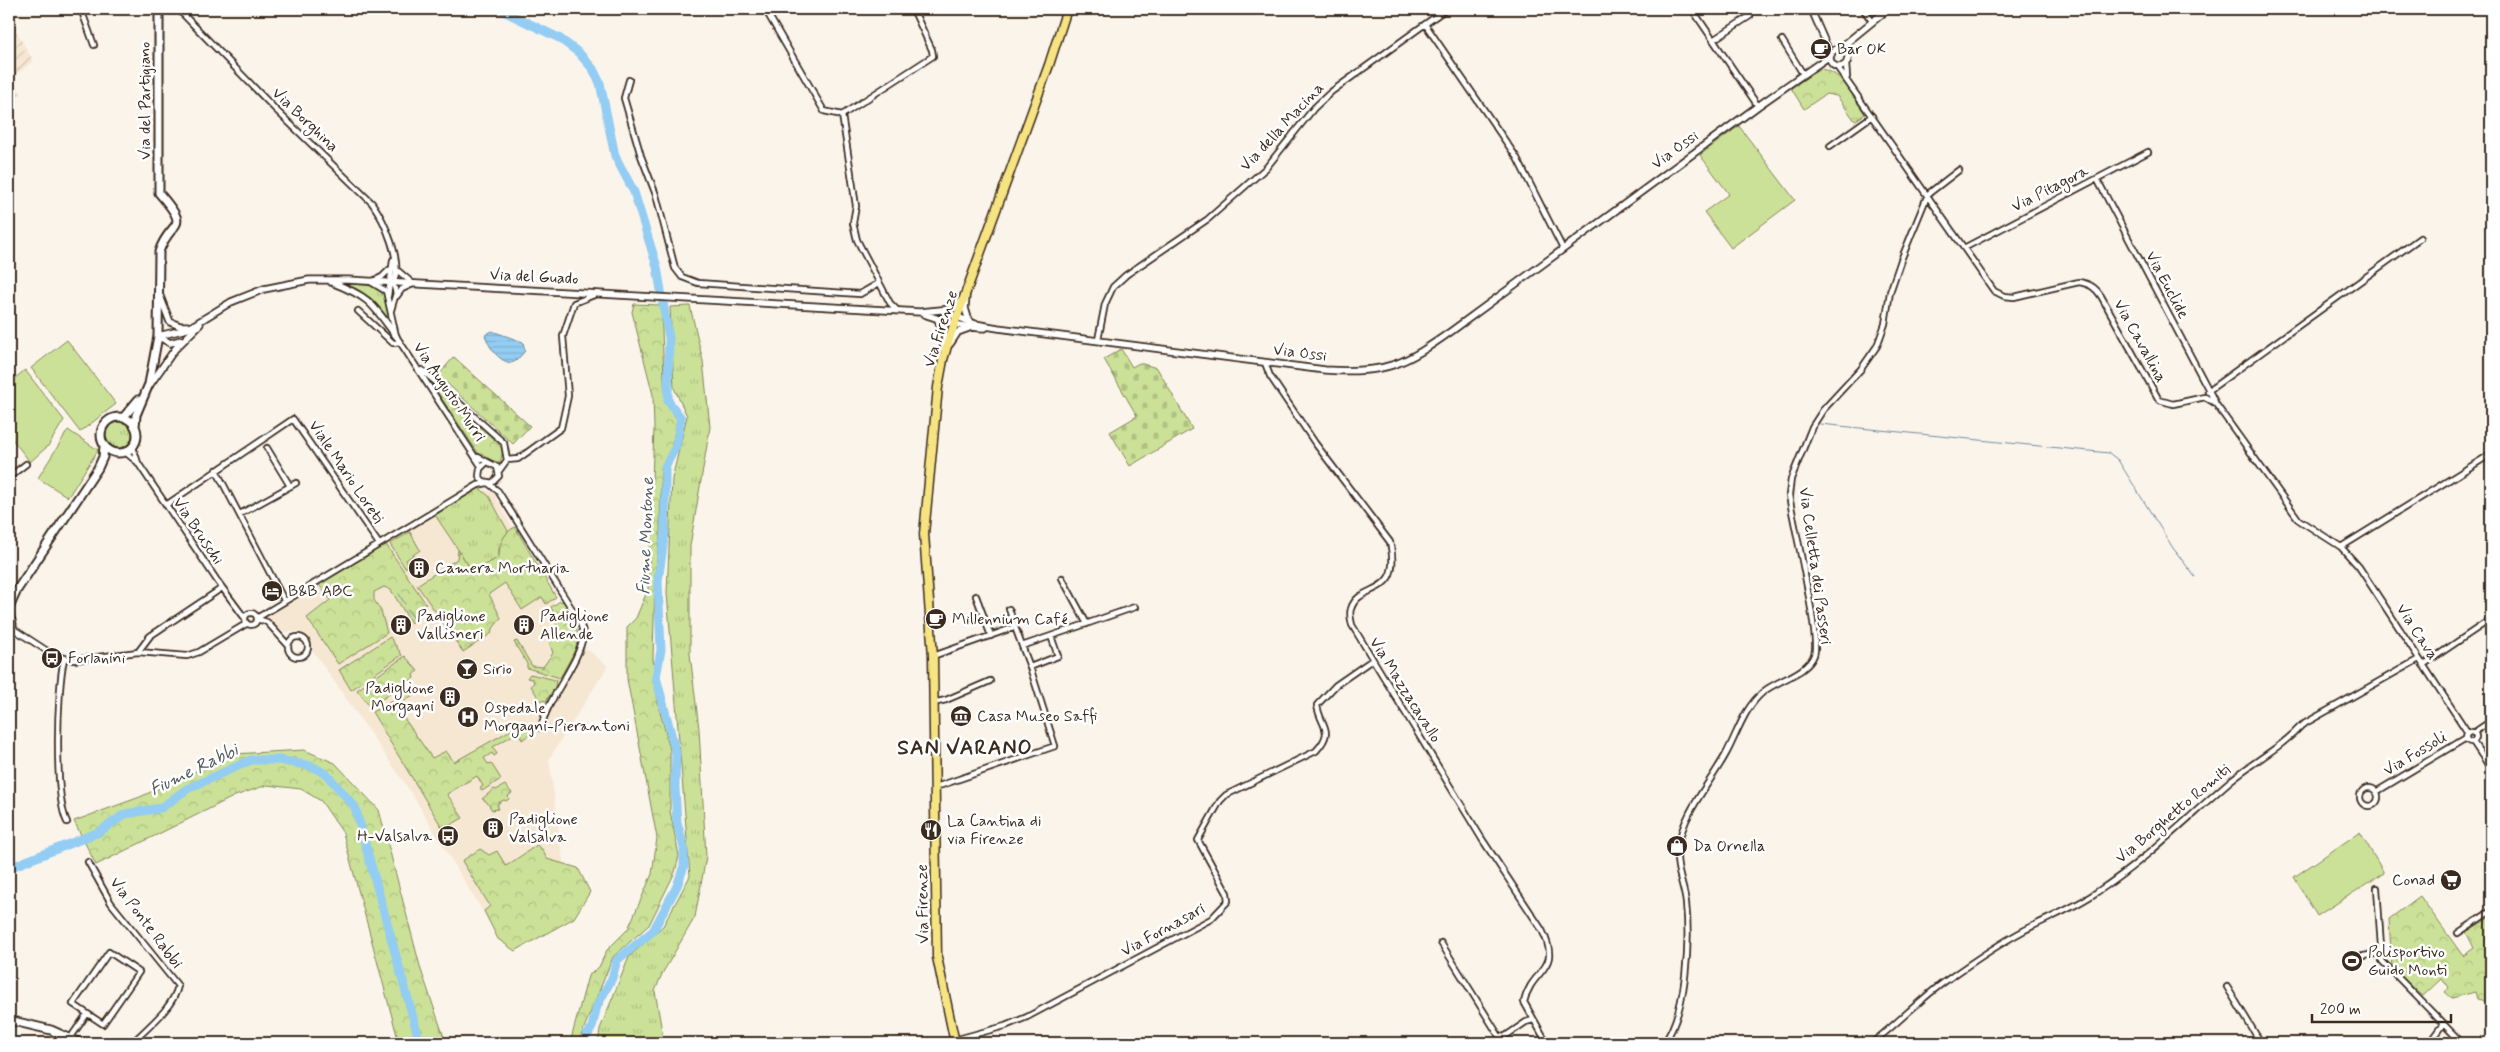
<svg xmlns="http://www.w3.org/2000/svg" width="2500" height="1052" font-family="Mynerve,sans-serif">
	<defs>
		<pattern id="industrial-furrows" width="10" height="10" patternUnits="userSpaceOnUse" patternTransform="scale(1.25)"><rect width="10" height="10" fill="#f6e7d3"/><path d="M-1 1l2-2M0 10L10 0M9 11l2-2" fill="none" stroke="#d4c6b5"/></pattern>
		<pattern id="grass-tufts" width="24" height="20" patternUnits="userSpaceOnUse" patternTransform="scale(1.25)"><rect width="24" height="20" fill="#cbe197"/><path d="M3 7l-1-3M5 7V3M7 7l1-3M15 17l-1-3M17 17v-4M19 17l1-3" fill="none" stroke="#afc182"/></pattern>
		<pattern id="forest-crowns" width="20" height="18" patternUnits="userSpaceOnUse" patternTransform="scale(1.25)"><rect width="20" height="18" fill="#cbe197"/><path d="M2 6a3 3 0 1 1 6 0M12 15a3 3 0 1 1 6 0" fill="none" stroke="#afc182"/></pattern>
		<pattern id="cemetery-stones" width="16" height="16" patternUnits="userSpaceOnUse" patternTransform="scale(1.25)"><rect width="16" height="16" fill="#cbe197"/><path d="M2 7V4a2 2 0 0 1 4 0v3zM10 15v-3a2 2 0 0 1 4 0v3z" fill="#afc182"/></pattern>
		<pattern id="water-rules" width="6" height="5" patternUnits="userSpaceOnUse" patternTransform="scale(1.25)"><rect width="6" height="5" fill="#93cdf3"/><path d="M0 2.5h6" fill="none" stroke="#80b0d0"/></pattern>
	</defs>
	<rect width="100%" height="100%" fill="#fbf4eb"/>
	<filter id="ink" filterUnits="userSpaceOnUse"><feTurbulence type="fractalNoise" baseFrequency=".02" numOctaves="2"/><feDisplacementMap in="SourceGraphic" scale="10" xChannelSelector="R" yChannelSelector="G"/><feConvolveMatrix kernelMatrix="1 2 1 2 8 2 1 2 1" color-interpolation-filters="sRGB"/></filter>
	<g filter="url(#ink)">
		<path fill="#f6e7d3" d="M479 488 493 492 574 639 608 666 549 759 565 876 495 932 410 791 300 632H284L260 620Z"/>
		<path fill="url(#industrial-furrows)" d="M9 18 33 61 12 78 21 94 9 102Z"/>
		<path fill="url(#grass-tufts)" stroke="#83865a" d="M344 283 372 286 384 293 390 324C375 303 367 295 344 283Z
			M690 306 703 361 710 427 690 546V654L699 729 706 857 695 917 662 974 655 991 664 1043H598L600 1029 629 957 663 926 690 876 667 593 672 479 687 416 674 388 670 307Z
			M106 435a13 13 0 1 1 26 0a13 13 0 1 1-26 0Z
			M479 488 489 496 508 531 499 548V557L473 572 435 515Z"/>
		<path fill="url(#forest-crowns)" stroke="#83865a" d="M1820 69C1843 71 1853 98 1865 114L1855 121 1837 96 1826 94 1804 109 1791 88Z
			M634 304 661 305 665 403 677 419 672 446 661 468 660 536 655 576 653 658 658 704 670 750V811L679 856 675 872 649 925 613 957 578 1043H570L588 976 599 967 607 950 628 929 652 874 657 838 627 679V627L636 618 648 589 654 428 653 395 632 312Z
			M429 380 498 443 503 450 500 463 481 457Z
			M515 527 556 597 546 604 542 597 522 610 505 583 489 594 501 618 491 631 492 633 463 652 417 585 457 559 458 550 473 572 499 557C499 545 503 533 515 527Z
			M410 532 420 550 406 560 412 571 408 566 405 568 390 544Z
			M385 543 426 604 416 610 414 620 411 623 391 590 384 587 374 592V600L381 611 387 633 338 664 307 618 330 600 318 583Z
			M560 601 564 602C586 640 579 642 560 678L527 668V664L514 642 517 641 532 666 543 667 553 653 548 638 558 628 551 607Z
			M390 637 402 655 351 690 339 670Z
			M405 656 418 671 413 675 414 678 370 707 357 690Z
			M530 674 556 680 555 687 546 701 540 700 531 686 534 682 532 679 527 678Z
			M418 687 420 691 403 701 406 706 399 711 432 758 446 751 454 762 518 726 524 727 530 724 533 732 522 740 518 732 493 747 497 754 494 756 492 753 484 758 488 764 491 763 501 779 482 791 480 788 483 786 477 776 447 794 463 818 443 829 372 712Z
			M304 750 335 763 379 810 421 970 446 1043H399L343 833 321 801 301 789 267 785 235 796 96 865 74 821 140 797 233 754Z
			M505 785 512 793 508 796 509 799 506 801 504 800 498 803V809L492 810 486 801 482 799 494 789 496 790Z
			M537 845 542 849 547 859 578 868 590 892 574 918 515 951 498 939 484 911 490 906 462 861 480 849 489 855 497 851 506 866Z
			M2420 896 2463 956 2474 948 2466 932 2491 917V980L2485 985 2491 993V1002L2477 999 2475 992 2452 998 2445 992 2449 987 2441 979 2423 996 2392 969 2389 919Z"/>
		<path fill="url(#cemetery-stones)" stroke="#83865a" d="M1121 349 1132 367 1139 363 1157 368 1192 429 1130 466 1110 432 1137 416 1104 359Z
			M454 357 530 426 513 444 438 375Z"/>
		<path fill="#cbe197" stroke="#83865a" d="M1739 126 1795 200 1731 248 1704 212 1729 194 1700 155Z
			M67 340 116 404 80 432 31 368Z
			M25 370 64 420 48 446 30 462 9 435V383Z
			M68 430 98 450 68 497 38 478Z
			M2360 832 2384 873 2317 916 2294 877Z"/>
		<path fill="url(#water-rules)" stroke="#708c9e" d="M492 331 523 342 525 351 516 361 511 363C498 361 489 347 485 335Z"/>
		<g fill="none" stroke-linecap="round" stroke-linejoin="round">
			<path stroke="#708c9e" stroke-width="1" d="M1820 424 2109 453 2118 460 2173 548 2195 577
				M399 594 405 604
				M408 609 414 619"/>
			<path stroke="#93cdf3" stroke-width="9" d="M499 9 559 38 579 53 593 69 600 83 615 156 634 192 657 267 669 338 668 401 681 418 676 446 665 467V532L658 581 661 650 656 677 676 753 675 787 677 822 684 848V866L677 886 653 931 617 960 612 978 597 1006 592 1027 583 1043
				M9 868 99 832 125 814 161 808 187 789 251 760H278L311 766 326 774 355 807 420 1043"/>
			<g stroke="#3b2a1e" stroke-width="8">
				<path id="minor" d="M81 9 94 45
					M178 9 276 110 372 203C384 220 404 263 393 283L396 293 391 310
					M765 9 824 111 842 115
					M1692 9 1758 106
					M1811 9 1831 55
					M1863 9 1872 21
					M159 10 180 11
					M1425 24 1517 158 1563 249
					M1713 40 1750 16
					M1782 40 1803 74
					M1846 64 1847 77
					M1837 67 1994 291 2004 296 2014 297 2079 282C2090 284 2095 287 2101 296L2159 400 2173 404 2205 397 2215 403 2299 520 2341 547 2359 567 2468 733
					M629 80 624 98 641 156 656 195 675 268 682 277 698 283 860 294 879 283
					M1830 146 1872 116
					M2097 179 2215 402
					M1964 248 2148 152
					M397 270 411 282
					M373 281 382 277 389 270
					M371 282 386 291 396 336 481 466
					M388 296 393 260
					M397 296 402 289 413 284
					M897 310 890 303 857 240 853 223 856 206 842 115 933 56 932 50 913 9
					M358 311 393 343 400 342
					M1098 340 1105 304 1113 287 1126 275 1208 219 1266 168 1314 108 1331 92 1446 9
					M1265 363 1270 376 1315 443 1390 542C1403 600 1359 581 1351 609 1349 613 1351 620 1352 625L1482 839 1542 930C1563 972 1532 967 1524 1002L1547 1043
					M422 370 504 443 507 460 499 471
					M2208 391 2420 238
					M133 447 138 463 218 582 244 617
					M267 448 290 486
					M125 452 136 461
					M478 457 497 467 499 476 492 483 483 481 479 476 480 469 486 463
					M507 460 518 459 561 428 568 396 563 336 574 303 594 295
					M216 470 284 600
					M9 477 26 464
					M488 483 498 491 577 617C579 622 584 630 583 635 580 663 547 698 541 728
					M166 505 293 419 379 544
					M240 514 296 483
					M2341 547 2491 454
					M1062 578 1087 624
					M976 596 991 636
					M245 619a6 6 0 1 1 12 0a6 6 0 1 1-12 0Z
					M257 618 478 485 487 483
					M257 619 267 622 288 645
					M12 624 15 630 55 656 74 660 138 652 187 656 199 652 246 624
					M1015 627 1022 646 1135 607
					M288 647a10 10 0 1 1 20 0a10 10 0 1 1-20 0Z
					M1022 646 1030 667 1058 656 1051 636
					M138 652 150 636 222 588
					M933 656 1015 627 1009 609
					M64 659C57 689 54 796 67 822
					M2423 665 2491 619
					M933 703 946 700 990 681
					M2466 737a5 5 0 1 1 10 0a5 5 0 1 1-10 0Z
					M2473 733 2491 721
					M2473 742 2491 769
					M936 787 1055 746 1030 667
					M2360 797a9 9 0 1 1 18 0a9 9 0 1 1-18 0Z
					M2376 792 2466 738
					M88 862 111 903 178 986C173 1008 148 1027 132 1043
					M2377 888 2382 961 2462 1043
					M2458 933 2491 911
					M1441 943 1499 1036 1504 1037 1526 1022 1533 1020
					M109 952 139 972 103 1024 73 1004Z
					M2358 957 2381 953
					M2227 987 2261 1043
					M71 1037 87 1014
					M954 1040 1005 1026 1027 1017 1211 919 1228 901 1227 893 1198 840 1220 801 1226 795 1316 751C1336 729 1320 727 1317 705L1336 685 1372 660
					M1664 1043C1687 1012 1690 941 1686 903 1684 884 1674 867 1678 847 1684 811 1709 785 1726 754 1737 734 1744 708 1763 692 1777 680 1807 674 1814 655 1821 638 1793 522 1789 495L1791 479 1812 427 1823 410 1861 369 1877 346 1885 324 1890 292 1901 260 1928 194 1959 170
					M1872 1043C1898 1023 1920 999 1947 980 1971 963 1997 945 2023 931 2048 918 2074 908 2097 892 2146 860 2186 819 2230 781 2254 761 2281 748 2302 725L2419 659
					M2429 1043 2443 1024"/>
			</g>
			<g stroke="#3b2a1e" stroke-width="9">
				<path id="tertiary" d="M1839 49 1888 9
					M1830 58a9 9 0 1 1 18 0a9 9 0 1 1-18 0Z
					M331 282C370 297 372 303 396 336
					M160 296 170 322 180 326H187
					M966 297 965 308 969 321
					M943 311 975 324 998 328 1325 370C1386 374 1404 365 1453 330L1758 106 1831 55
					M924 314C945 321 962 328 985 328
					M938 320 945 336 943 350
					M158 336 187 329 231 302 264 289 309 280H348L920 312 951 309 962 300
					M158 336 170 343 181 340
					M950 344 958 332 969 328
					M149 386 175 349 200 324"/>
			</g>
			<g stroke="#3b2a1e" stroke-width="11">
				<path id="secondary" d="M101 435a18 18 0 1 1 36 0a18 18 0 1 1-36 0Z
					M123 418 138 400
					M135 427 136 415 149 384 158 336 159 252C170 218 193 232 159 193V9
					M9 608 17 590 98 468 103 457 104 446
					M9 615 12 624 9 634
					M9 1020 51 1030 80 1043"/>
			</g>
			<g stroke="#3b2a1e" stroke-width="11">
				<path id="primary" d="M955 1043 937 957 933 656 924 534 938 387 943 360 950 336 1049 65 1067 9"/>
			</g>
			<use href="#minor" stroke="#fff" stroke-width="4.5"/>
			<use href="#tertiary" stroke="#fff" stroke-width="5.5"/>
			<use href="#secondary" stroke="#fff" stroke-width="7"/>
			<use href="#primary" stroke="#f6e381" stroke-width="8"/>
		</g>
	</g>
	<defs>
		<g id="cafe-disc" transform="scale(1.125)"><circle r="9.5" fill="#3b2a1e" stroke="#fff"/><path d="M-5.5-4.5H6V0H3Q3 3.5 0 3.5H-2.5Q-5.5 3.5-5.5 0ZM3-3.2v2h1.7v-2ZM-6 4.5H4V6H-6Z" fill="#fff"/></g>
		<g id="building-disc" transform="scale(1.125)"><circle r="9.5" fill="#3b2a1e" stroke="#fff"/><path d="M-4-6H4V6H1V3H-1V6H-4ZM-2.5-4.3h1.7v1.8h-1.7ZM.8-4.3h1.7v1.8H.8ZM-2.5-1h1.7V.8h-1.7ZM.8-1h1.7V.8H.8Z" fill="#fff"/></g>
		<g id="hotel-disc" transform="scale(1.125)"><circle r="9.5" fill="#3b2a1e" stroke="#fff"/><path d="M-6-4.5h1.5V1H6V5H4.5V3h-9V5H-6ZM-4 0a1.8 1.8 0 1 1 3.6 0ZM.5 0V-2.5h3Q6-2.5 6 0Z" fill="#fff"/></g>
		<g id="bus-disc" transform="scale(1.125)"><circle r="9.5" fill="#3b2a1e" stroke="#fff"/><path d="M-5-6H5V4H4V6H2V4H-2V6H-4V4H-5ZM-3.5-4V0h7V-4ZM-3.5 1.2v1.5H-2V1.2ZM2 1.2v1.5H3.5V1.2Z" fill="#fff"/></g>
		<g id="bar-disc" transform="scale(1.125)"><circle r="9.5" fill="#3b2a1e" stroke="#fff"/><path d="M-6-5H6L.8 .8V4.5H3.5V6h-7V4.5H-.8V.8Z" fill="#fff"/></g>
		<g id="museum-disc" transform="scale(1.125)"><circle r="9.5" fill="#3b2a1e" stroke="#fff"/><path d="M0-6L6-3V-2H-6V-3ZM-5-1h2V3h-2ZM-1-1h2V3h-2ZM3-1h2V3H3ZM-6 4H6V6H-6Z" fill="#fff"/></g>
		<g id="hospital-disc" transform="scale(1.125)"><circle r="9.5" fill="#3b2a1e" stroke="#fff"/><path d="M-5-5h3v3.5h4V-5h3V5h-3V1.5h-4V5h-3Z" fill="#fff"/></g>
		<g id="restaurant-disc" transform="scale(1.125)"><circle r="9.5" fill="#3b2a1e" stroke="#fff"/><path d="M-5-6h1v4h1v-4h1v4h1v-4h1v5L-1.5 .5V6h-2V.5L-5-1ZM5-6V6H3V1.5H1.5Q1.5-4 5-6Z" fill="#fff"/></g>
		<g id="shop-disc" transform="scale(1.125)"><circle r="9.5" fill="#3b2a1e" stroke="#fff"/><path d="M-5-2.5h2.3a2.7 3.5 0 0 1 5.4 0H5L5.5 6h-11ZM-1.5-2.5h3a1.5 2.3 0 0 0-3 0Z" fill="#fff"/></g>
		<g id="supermarket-disc" transform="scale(1.125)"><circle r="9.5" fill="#3b2a1e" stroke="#fff"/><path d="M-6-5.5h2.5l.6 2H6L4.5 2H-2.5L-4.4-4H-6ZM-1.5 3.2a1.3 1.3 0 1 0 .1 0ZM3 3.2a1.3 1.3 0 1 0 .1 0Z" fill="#fff"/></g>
		<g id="stadium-disc" transform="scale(1.125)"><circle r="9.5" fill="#3b2a1e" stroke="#fff"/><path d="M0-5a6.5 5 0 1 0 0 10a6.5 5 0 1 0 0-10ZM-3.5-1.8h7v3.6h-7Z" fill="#fff"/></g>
	</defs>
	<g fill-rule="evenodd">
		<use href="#cafe-disc" x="1821" y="49"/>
		<use href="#building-disc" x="419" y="568"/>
		<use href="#hotel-disc" x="272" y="591"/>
		<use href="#cafe-disc" x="936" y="619"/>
		<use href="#building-disc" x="401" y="625"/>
		<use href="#building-disc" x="524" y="625"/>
		<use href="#bus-disc" x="52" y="658"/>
		<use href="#bar-disc" x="467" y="669"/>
		<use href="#building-disc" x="450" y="697"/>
		<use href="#museum-disc" x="961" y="716"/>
		<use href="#hospital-disc" x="468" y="717"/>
		<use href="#building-disc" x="493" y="828"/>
		<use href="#restaurant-disc" x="931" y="830"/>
		<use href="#bus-disc" x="448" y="836"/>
		<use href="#shop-disc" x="1677" y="846"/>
		<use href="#supermarket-disc" x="2451" y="880"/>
		<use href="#stadium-disc" x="2352" y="961"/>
	</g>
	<g text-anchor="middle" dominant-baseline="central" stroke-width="5" stroke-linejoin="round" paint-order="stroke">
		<g font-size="16" fill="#3b2a1e" stroke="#fff" text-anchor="start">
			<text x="1837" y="49">Bar OK</text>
			<text x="435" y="568">Camera Mortuaria</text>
			<text x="288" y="591">B&amp;B ABC</text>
			<text x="417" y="616">Padiglione<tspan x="417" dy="18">Vallisneri</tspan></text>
			<text x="540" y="616">Padiglione<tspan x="540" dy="18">Allende</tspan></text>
			<text x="952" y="619">Millennium Café</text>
			<text x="68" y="658">Forlanini</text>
			<text x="483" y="669">Sirio</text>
			<text x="434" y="688" text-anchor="end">Padiglione<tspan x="434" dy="18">Morgagni</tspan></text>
			<text x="484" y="708">Ospedale<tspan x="484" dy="18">Morgagni-Pierantoni</tspan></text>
			<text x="977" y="716">Casa Museo Saffi</text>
			<text x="509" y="819">Padiglione<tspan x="509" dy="18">Valsalva</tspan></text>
			<text x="947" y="821">La Cantina di<tspan x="947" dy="18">via Firenze</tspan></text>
			<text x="432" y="836" text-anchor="end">H-Valsalva</text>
			<text x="1693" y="846">Da Ornella</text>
			<text x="2435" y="880" text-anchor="end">Conad</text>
			<text x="2368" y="952">Polisportivo<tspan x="2368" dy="18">Guido Monti</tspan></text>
		</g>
		<g font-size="16" fill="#3b2a1e" stroke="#fff">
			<text transform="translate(145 101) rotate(-90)">Via del Partigiano</text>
			<text transform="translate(305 120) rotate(44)">Via Borghina</text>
			<text transform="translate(1282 127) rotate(-47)">Via della Macina</text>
			<text transform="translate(1675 150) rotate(-36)">Via Ossi</text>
			<text transform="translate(2050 189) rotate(-27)">Via Pitagora</text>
			<text transform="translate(534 277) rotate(3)">Via del Guado</text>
			<text transform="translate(2167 285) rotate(62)">Via Euclide</text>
			<text transform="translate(941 329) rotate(-72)">Via Firenze</text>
			<text transform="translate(2140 341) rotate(61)">Via Cavallina</text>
			<text transform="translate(1300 353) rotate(7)">Via Ossi</text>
			<text transform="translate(449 392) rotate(56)">Via Augusto Murri</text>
			<text transform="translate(346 472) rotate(56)">Viale Mario Loreti</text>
			<text transform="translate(198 531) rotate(56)">Via Bruschi</text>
			<text transform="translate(1815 566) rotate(82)">Via Celletta dei Passeri</text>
			<text transform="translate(2417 632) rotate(57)">Via Cava</text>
			<text transform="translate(1405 690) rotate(58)">Via Mazzacavallo</text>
			<text transform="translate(2415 754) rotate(-31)">Via Fossoli</text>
			<text transform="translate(2173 814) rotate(-40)">Via Borghetto Romiti</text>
			<text transform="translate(923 904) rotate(-91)">Via Firenze</text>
			<text transform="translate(146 923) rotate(53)">Via Ponte Rabbi</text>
			<text transform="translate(1163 930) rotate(-29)">Via Fornasari</text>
		</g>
		<g font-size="18" font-style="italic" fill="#555b5e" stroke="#fff">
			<text transform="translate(646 536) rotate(-88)">Fiume Montone</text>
			<text transform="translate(194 770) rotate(-26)">Fiume Rabbi</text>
		</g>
		<g font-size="21" font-weight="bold" letter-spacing="1" fill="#3b2a1e" stroke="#fff">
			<text x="965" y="748">SAN VARANO</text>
		</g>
	</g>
	<rect width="2500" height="1052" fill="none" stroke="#fff" stroke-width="30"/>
	<rect x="15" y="15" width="2470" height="1022" fill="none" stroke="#3b2a1e" stroke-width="2" filter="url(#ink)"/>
	<path d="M2312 1014v8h139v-8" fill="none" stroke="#3b2a1e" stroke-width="2.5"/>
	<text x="2320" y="1014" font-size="15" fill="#3b2a1e" stroke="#ffffff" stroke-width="4" paint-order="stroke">200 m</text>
</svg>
